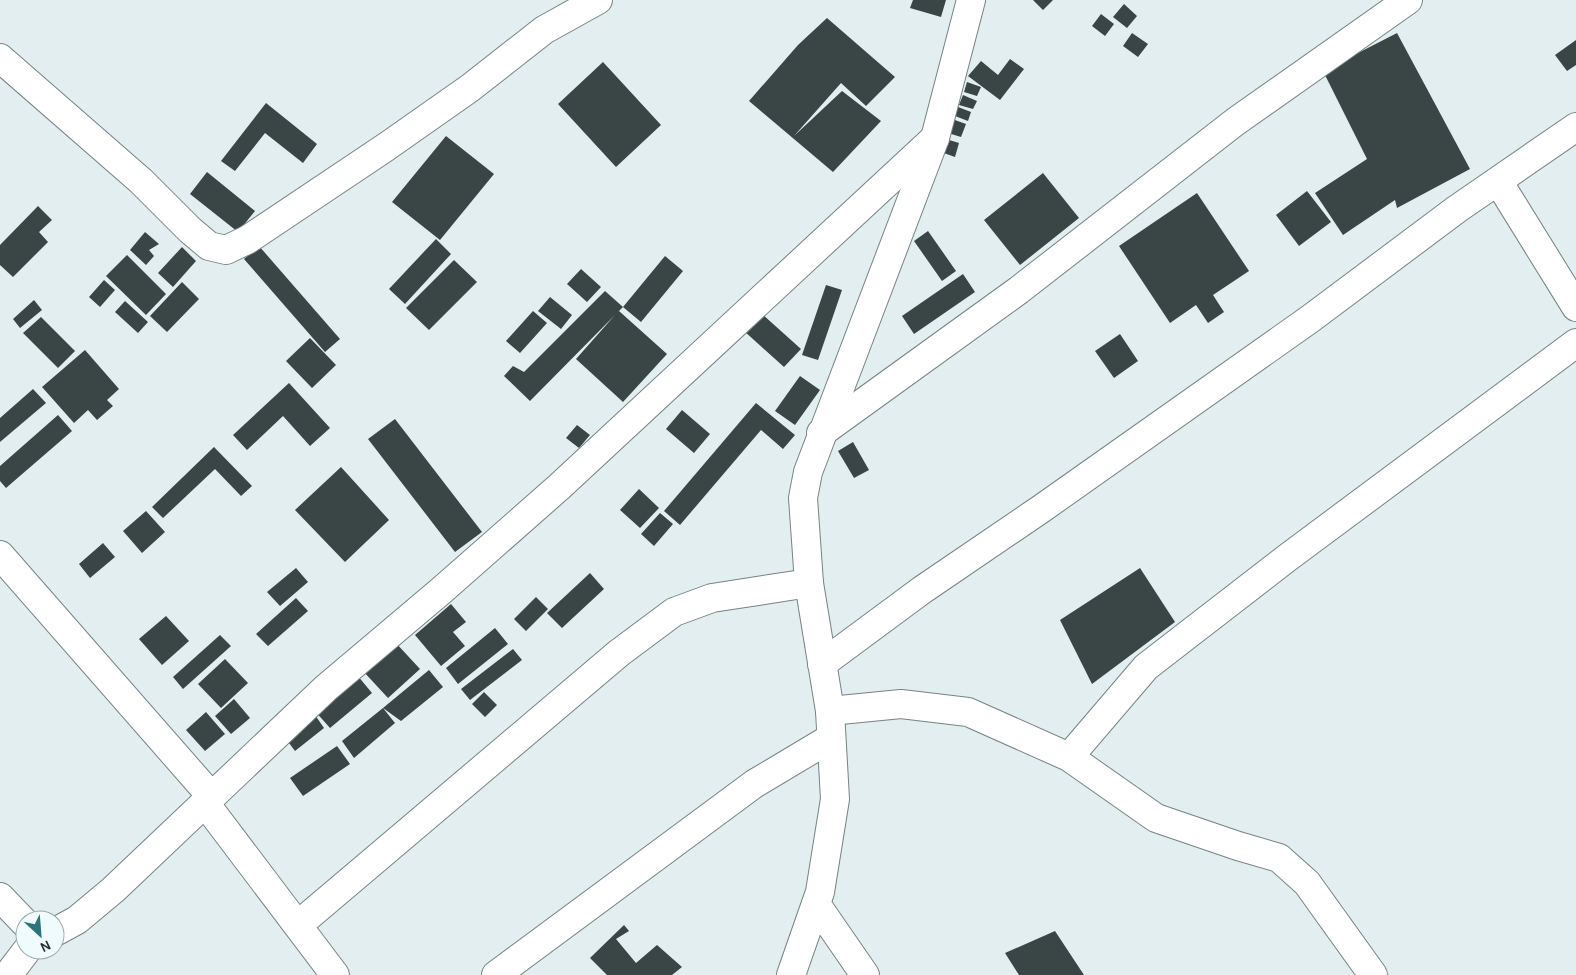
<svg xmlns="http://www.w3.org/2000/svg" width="1576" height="975" font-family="Karla,sans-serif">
	<rect width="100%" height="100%" fill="#e2eeef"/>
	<path fill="#3a4546" d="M913 0H946L941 17 910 8Z
		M1033 0H1053L1043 10Z
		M1124 4 1137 16 1127 28 1113 17Z
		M1101 14 1114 24 1105 36 1092 26Z
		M827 18 895 77 866 106 841 83 794 136 842 91 881 121 833 172 749 101 798 45Z
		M1132 33 1148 44 1138 57 1123 46Z
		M1397 33 1470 169 1397 208 1395 200 1343 235 1315 193 1367 159 1323 71Z
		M1576 40V65L1567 71 1555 55Z
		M1010 59 1024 69 1000 100 968 76 981 61 998 75Z
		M603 62 661 125 616 167 558 104Z
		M967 82 981 87 977 96 964 92Z
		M963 95 977 101 973 109 959 105Z
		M266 103 317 144 303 163 265 133 235 171 221 161Z
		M958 107 971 112 968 121 955 116Z
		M952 119 966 124 961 137 948 133Z
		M446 136 494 174 440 240 392 202Z
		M946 139 959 143 955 157 941 152Z
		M207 172 255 211 238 232 190 194Z
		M1043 173 1079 218 1020 265 984 220Z
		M1307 191 1331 222 1299 246 1276 215Z
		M1197 193 1249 271 1213 295 1224 312 1208 323 1196 305 1170 323 1119 246Z
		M38 206 52 220 39 232 48 242 13 277 0 265V245Z
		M928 231 956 271 942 281 914 241Z
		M145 232 159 244 149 250 154 256 146 265 130 250Z
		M436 239 451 254 405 304 389 289Z
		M259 246 340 339 325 352 244 259Z
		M182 247 196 261 173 287 158 273Z
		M127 255 166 294 146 315 106 276Z
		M665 256 683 271 641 322 623 307 619 311 667 354 623 402 576 359 615 315 530 401 504 376 513 366 524 372 605 291 623 307Z
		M454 260 477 282 429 330 406 308Z
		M581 269 601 287 587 302 567 284Z
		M963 274 975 292 914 334 902 316Z
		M104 280 115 290 100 307 89 297Z
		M182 282 199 299 167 332 150 316Z
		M826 285 842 290 818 360 802 355Z
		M550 297 572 315 561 329 538 311Z
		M34 300 42 310 20 328 13 319Z
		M125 301 148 322 138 333 115 312Z
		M533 311 547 323 520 353 506 341Z
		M761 313 801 349 784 367 744 331Z
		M41 317 75 351 58 368 23 333Z
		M1120 334 1138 361 1114 378 1095 351Z
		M310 338 336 365 312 388 286 361Z
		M85 350 119 389 107 400 113 406 97 420 88 410 74 423 42 387Z
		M800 376 820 390 795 425 775 411Z
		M289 383 330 428 310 446 283 416 247 450 233 435Z
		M33 389 46 403 0 442V418Z
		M756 403 795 435 783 449 761 430 680 525 664 511Z
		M682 410 710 434 694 453 666 429Z
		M58 415 72 431 6 488 0 481V466Z
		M395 419 482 532 455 552 368 439Z
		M577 425 590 435 579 448 566 438Z
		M853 442 869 470 854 478 838 451Z
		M214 447 252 486 241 496 215 469 163 518 152 507Z
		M341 467 389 520 345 562 295 510Z
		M639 489 659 508 640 528 620 510Z
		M146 511 165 532 142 553 123 531Z
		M660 513 673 524 654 546 641 534Z
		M103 543 115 557 90 578 79 564Z
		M296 568 308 582 280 606 267 592Z
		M1140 568 1175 622 1092 684 1060 620Z
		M590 573 604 589 562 628 547 613Z
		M536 597 548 609 526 631 514 619Z
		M296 598 308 611 268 646 256 634Z
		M451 604 466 622 453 632 465 646 441 666 415 635Z
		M166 616 189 641 162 665 139 639Z
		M495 628 508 644 458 684 446 668Z
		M220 635 231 646 183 689 173 677Z
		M395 642 420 669 388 698 363 671Z
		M513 649 522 660 470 700 461 689Z
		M225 659 248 683 221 708 198 684Z
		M429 670 443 687 401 721 383 708Z
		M357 675 372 693 330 728 314 710Z
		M484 692 497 705 485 717 472 704Z
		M234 699 250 718 231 734 215 716Z
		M383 708 395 723 354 758 342 741Z
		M206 712 225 734 205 751 186 730Z
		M315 715 324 728 295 751 286 739Z
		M337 746 350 764 303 796 290 778Z
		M624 925 629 931 616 939 636 963 657 945 682 967 672 975H607L590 958Z
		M1055 931 1084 975H1019L1005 953Z"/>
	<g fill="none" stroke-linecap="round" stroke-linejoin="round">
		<g stroke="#778384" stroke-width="30">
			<path id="street" d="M0 58 141 181 190 230 209 246 226 250 247 240 386 147 470 88 544 30 598 0
				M1498 181 1576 307
				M821 433 1019 290 1235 122 1408 0
				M0 555 212 797
				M822 664 922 590 1041 509 1310 319 1457 209 1576 127
				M830 711 901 704 968 712 1069 757 1156 818 1238 846 1279 858 1307 883 1373 975
				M1069 757 1146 667 1287 558 1576 343
				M205 803 335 975
				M0 897 25 923
				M816 904 865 975
				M298 925 619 653 674 612 712 598 809 583
				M55 932 77 920 113 890 326 688 442 590 559 487 935 138
				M8 975 27 950
				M496 975 754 784 831 738"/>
		</g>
		<g stroke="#778384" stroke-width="30">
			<path id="secondary" d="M791 975 820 892 835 799 830 711 809 583 803 498 808 472 935 138 971 0"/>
		</g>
		<use href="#street" stroke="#fff" stroke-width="28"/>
		<use href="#secondary" stroke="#fff" stroke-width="28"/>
	</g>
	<g transform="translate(40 935) rotate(154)"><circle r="24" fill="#effbfd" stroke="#a0a9aa"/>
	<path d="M0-4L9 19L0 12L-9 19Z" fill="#2c757c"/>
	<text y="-8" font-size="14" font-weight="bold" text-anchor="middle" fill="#292d2e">N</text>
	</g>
</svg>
